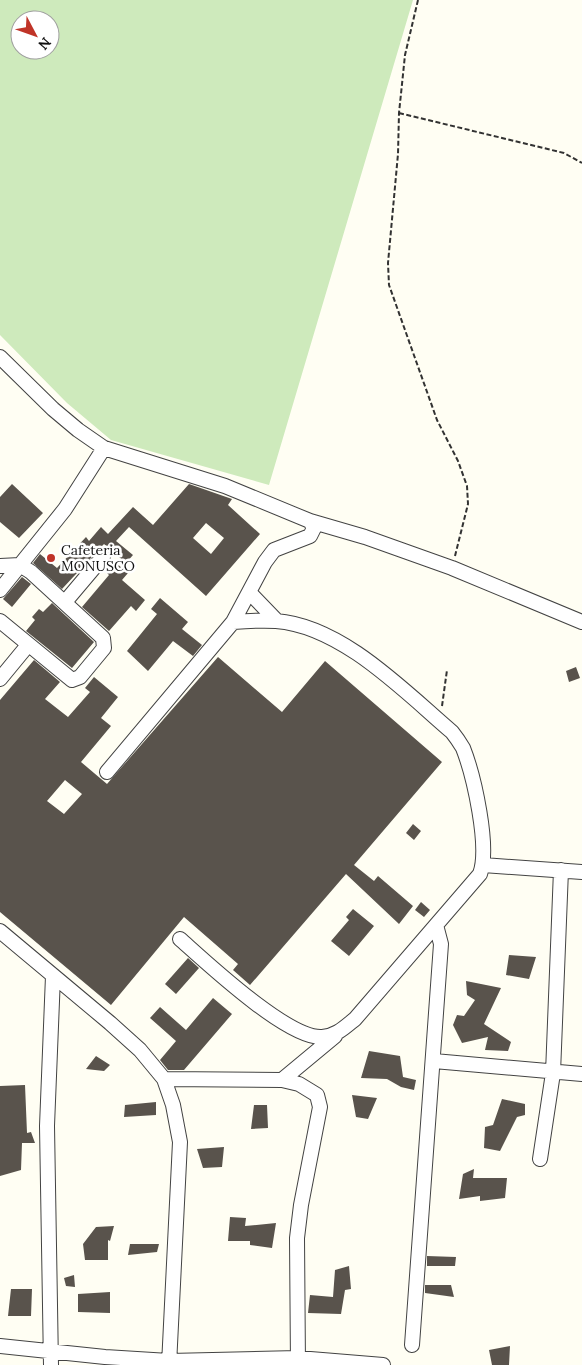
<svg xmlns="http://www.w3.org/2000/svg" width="582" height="1365" font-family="Lora,serif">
	<rect width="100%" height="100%" fill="#fffef3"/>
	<path fill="#ceeabc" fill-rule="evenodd" d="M0 0H413L269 485 111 440 67 403 0 335ZM20 20H50V50H20Z"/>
	<path fill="#59534c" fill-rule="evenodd" d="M12 484 43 513 19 538 0 522V497Z
		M189 484 232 499 228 505 260 534 206 596 129 527 116 541 133 555 126 563 104 544 62 589 33 563 40 554 57 568 86 537 89 541 101 527 108 534 133 507 153 525ZM206 523 224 538 211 554 193 538Z
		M116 563 128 573 122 580 145 600 136 611 131 606 109 631 82 607 109 575 107 573Z
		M22 577 31 584 12 607 3 599Z
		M160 598 188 622 182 629 202 645 193 656 173 641 148 671 127 651 157 614 151 609Z
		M52 603 94 642 72 668 26 631 35 620 32 617 39 609 43 612Z
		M218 657 282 712 325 661 442 762 354 865 374 881 378 876 413 906 399 924 346 874 250 985 233 970 238 964 184 917 111 1005 0 912V700L34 660 60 682 45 699 68 717 90 692 85 688 94 677 118 697 101 718 111 726 81 762 107 784ZM65 780 82 794 64 814 47 801Z
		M576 667 580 678 569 682 566 671Z
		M413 824 421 831 414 840 406 833Z
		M421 902 430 910 424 917 415 910Z
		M353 909 374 926 349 956 331 941 349 920 346 917Z
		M509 955 536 957 529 979 506 975Z
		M188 958 199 968 176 994 165 984Z
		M466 981 501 988 484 1024 511 1042 508 1051 485 1050 488 1037 462 1043 453 1025 457 1015 464 1016 475 1000 467 995Z
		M213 998 232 1014 184 1070H168L160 1060 176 1041 150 1018 160 1007 186 1030Z
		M369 1051 400 1056 403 1077 416 1080 414 1090 401 1087 387 1079 361 1078Z
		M96 1056 110 1065 104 1071 86 1069Z
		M25 1085 27 1133 31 1132 35 1143H22L21 1170 0 1176V1086Z
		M352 1095 377 1098 368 1119 356 1117Z
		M502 1099 525 1104V1115L517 1117 500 1151 484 1148 485 1127 493 1125Z
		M156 1102V1115L124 1117 125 1105Z
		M254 1105H267L268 1128 251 1129Z
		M224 1147 222 1167 203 1168 197 1149Z
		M474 1169 473 1178H507L505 1198 480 1201V1196L459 1199 463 1174Z
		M230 1217 246 1218 245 1226 276 1223 272 1248 250 1245V1241H228Z
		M114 1226 110 1241 108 1240V1260H85L83 1244 96 1227Z
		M130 1244H159L157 1252 128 1255Z
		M427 1256 456 1257 455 1266H427Z
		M349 1266 351 1289 345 1290 341 1314 308 1313 310 1295 333 1297 335 1270Z
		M74 1275 75 1287 66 1286 64 1278Z
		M425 1285H451L454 1297 425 1293Z
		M11 1289H32L31 1316H8Z
		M110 1292V1313L78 1312V1294Z
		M510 1346 509 1365H492L489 1350Z"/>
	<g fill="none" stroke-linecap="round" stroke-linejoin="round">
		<g stroke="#434343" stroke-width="16">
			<path id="minor" d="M0 357 53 409 78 430 104 448 225 486 310 521 365 537 452 568 582 622
				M0 566 20 565 31 572 103 638 104 648 80 677 72 680 0 621
				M0 590 65 509 104 448
				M250 593 277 621
				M65 602 103 557
				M0 679 28 645
				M107 772 233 622 265 562 274 550 310 536 314 528 310 521
				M483 865 582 872
				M0 931 110 1023 140 1050 164 1079 173 1105 180 1142 169 1365
				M180 939C207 963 288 1039 322 1037 336 1036 344 1028 355 1019L480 874C490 847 474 776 463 748 460 743 456 737 452 732 404 691 342 626 276 621 262 620 247 621 233 622
				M434 1061 582 1074
				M164 1079 282 1080 299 1084 317 1095 320 1107 301 1205 297 1238 298 1365
				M282 1080 335 1036
				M540 1159 553 1073 561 870
				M412 1345 441 944 436 925
				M0 1346 105 1357 169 1361 298 1358 383 1365
				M51 1365 47 1126 53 976"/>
		</g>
		<path stroke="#323232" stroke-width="2" stroke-dasharray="5 2.5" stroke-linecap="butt" d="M418 0 405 55 399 113 398 154 388 263 389 285 437 420 458 461 467 486 468 504 455 556
			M399 113 564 153 582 163
			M442 706 447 670"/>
		<use href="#minor" stroke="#fff" stroke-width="14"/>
	</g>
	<circle fill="#c03428" stroke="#fff" stroke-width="2" cx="51" cy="558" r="5"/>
	<g text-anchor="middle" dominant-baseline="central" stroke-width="5" stroke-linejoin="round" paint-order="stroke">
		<g font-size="14" fill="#101010" stroke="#fff" text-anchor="start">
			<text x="61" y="550">Cafeteria<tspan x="61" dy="16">MONUSCO</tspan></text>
		</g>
	</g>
	<g transform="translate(35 35) rotate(131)"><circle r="24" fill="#ffffff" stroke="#9f9f9f"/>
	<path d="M0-4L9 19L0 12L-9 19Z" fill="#c03428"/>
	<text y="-8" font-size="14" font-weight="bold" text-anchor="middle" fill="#101010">N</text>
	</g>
</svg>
